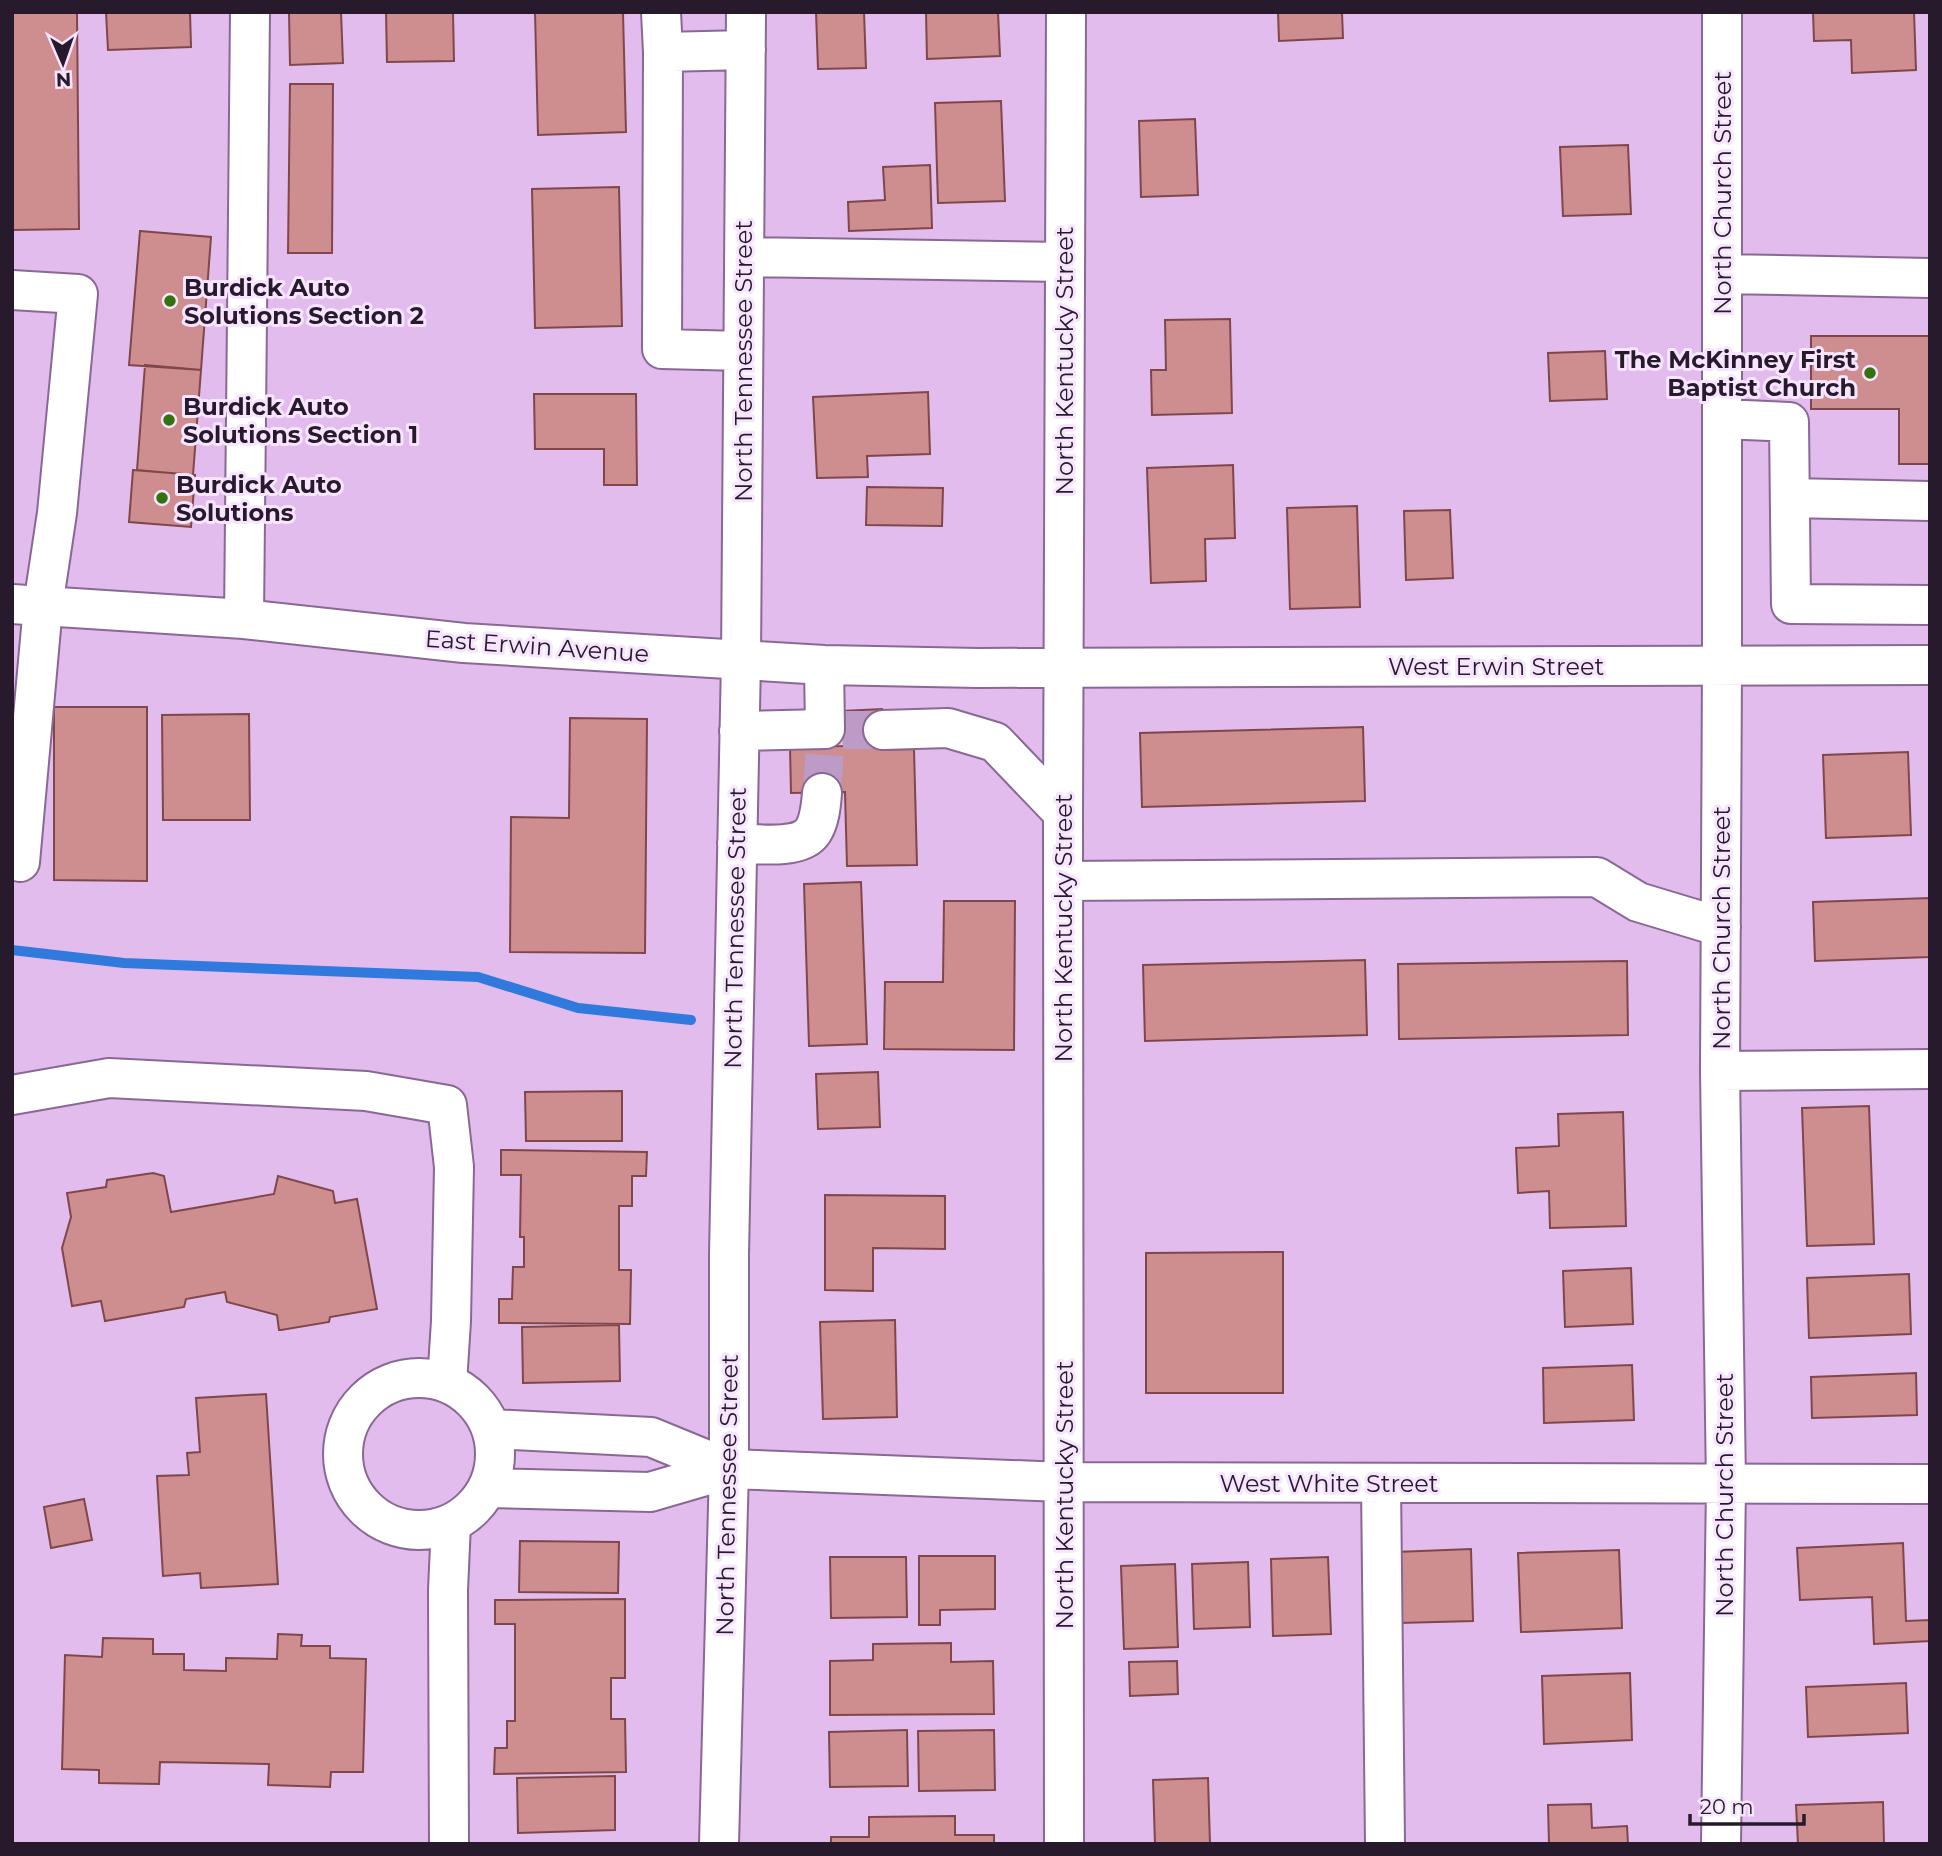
<svg xmlns="http://www.w3.org/2000/svg" width="1942" height="1856" font-family="Montserrat,sans-serif">
	<rect width="100%" height="100%" fill="#e1bced"/>
	<g fill="none" stroke-linecap="round" stroke-linejoin="round">
		<path stroke="#3079dd" stroke-width="10" d="M12 950 124 963 478 977 578 1008 691 1020"/>
	</g>
	<path fill="#ce8e90" stroke="#80474a" stroke-width="2" d="M12 12H77L79 229 12 230Z
		M106 12H190L191 47 108 50Z
		M289 12H341L343 63 290 65Z
		M386 12H453L454 61 387 62Z
		M535 12H623L626 132 538 135Z
		M816 12H864L866 68 818 69Z
		M926 12H998L1000 56 927 59Z
		M1278 12H1342L1343 38 1279 41Z
		M1813 12H1914L1916 70 1852 73 1851 40 1814 41Z
		M290 84H333L332 253H288Z
		M1001 101 1005 201 938 203 935 103Z
		M1195 119 1198 195 1141 197 1139 121Z
		M1628 145 1631 214 1563 216 1560 147Z
		M930 165 932 228 849 231 848 202 885 200 883 167Z
		M619 187 622 326 535 328 532 189Z
		M140 231 211 237 201 370 129 365Z
		M1230 319 1232 413 1152 415 1151 370H1166L1165 320Z
		M1811 336H1930V464H1899V409H1811Z
		M1605 351 1607 399 1550 401 1548 353Z
		M145 365 201 370 193 475 137 470Z
		M928 392 930 454 867 456 868 477 817 478 813 397Z
		M534 394H636L637 485H604V449H535Z
		M1233 465 1235 538 1205 539 1206 581 1151 583 1147 468Z
		M133 470 195 475 191 527 129 522Z
		M867 487 943 488 942 526 866 525Z
		M1357 506 1360 607 1290 609 1287 508Z
		M1450 510 1453 578 1406 580 1404 511Z
		M54 707H147V881L54 880Z
		M882 709 883 750 914 749 917 865 847 866 845 792 791 793 790 747 844 746 843 711Z
		M249 714 250 820H163L162 715Z
		M570 718 647 719 645 953 510 952 511 817 569 818Z
		M1363 727 1365 801 1142 807 1140 733Z
		M1908 752 1911 835 1826 838 1823 755Z
		M861 882 867 1044 809 1046 804 884Z
		M1930 898V957L1815 961 1813 902Z
		M944 901H1015L1014 1050 884 1049 885 982H943Z
		M1365 960 1367 1035 1145 1041 1143 965Z
		M1627 961 1628 1035 1399 1039 1398 964Z
		M878 1072 880 1127 818 1129 816 1074Z
		M622 1091V1141H526L525 1092Z
		M1869 1106 1874 1244 1807 1246 1802 1108Z
		M1623 1112 1626 1226 1550 1228 1549 1191 1518 1193 1516 1148 1559 1146 1558 1114Z
		M501 1150 647 1152 646 1176H632V1206H619V1270H631L630 1324 499 1323V1299H512L513 1267H524V1237H520L521 1175H501Z
		M153 1173 164 1176 171 1212 274 1194 278 1176 333 1191 335 1203 357 1199 377 1309 330 1317 329 1322 281 1330H279L277 1315 227 1302 225 1292 186 1299 184 1307 105 1321 101 1301 72 1306 62 1248 71 1217 67 1193 106 1187 107 1180Z
		M825 1195 945 1196V1249L873 1248V1291L825 1290Z
		M1283 1252V1393H1146V1253Z
		M1631 1268 1633 1324 1565 1327 1563 1271Z
		M1909 1274 1911 1334 1809 1338 1807 1278Z
		M895 1320 897 1417 823 1419 820 1322Z
		M619 1325 620 1381 523 1383 522 1327Z
		M1632 1365 1634 1420 1544 1423 1543 1368Z
		M1916 1373 1917 1415 1812 1418 1811 1377Z
		M266 1394 278 1584 201 1588 200 1573 163 1576 157 1476 189 1475 187 1453 200 1452 196 1398Z
		M84 1499 92 1540 51 1548 44 1507Z
		M520 1541 619 1542 618 1593 519 1592Z
		M1903 1543 1906 1621 1930 1620V1641L1874 1644 1872 1597 1800 1600 1797 1548Z
		M1471 1549 1473 1621 1399 1623 1396 1552Z
		M1619 1550 1622 1628 1521 1632 1518 1553Z
		M919 1556H995V1609L940 1610V1625H919Z
		M830 1557H906L907 1617 831 1618Z
		M1328 1557 1331 1634 1273 1636 1271 1559Z
		M1248 1562 1250 1627 1194 1629 1192 1564Z
		M1175 1564 1178 1647 1124 1649 1121 1566Z
		M625 1599V1678H611V1719H625L626 1772 494 1774 495 1748H507V1721H515V1624H495V1600Z
		M278 1634 302 1635 301 1646H330V1658L366 1659 363 1772H331L330 1787 268 1785 269 1764 160 1762 159 1784 99 1783V1770L62 1769 65 1655 102 1657 103 1638 153 1639V1654H184V1670L226 1671V1658L277 1659Z
		M951 1643V1662L993 1661 994 1714 830 1715V1661L873 1660V1644Z
		M1177 1661 1178 1694 1130 1696 1129 1662Z
		M1630 1673 1632 1740 1544 1744 1542 1676Z
		M1906 1683 1908 1733 1808 1737 1806 1687Z
		M907 1730 908 1786 830 1787 829 1732Z
		M994 1730 995 1790 919 1791 918 1731Z
		M615 1776V1830L518 1833 517 1778Z
		M1208 1778 1210 1844H1155L1153 1780Z
		M1883 1802 1884 1844H1798L1796 1805Z
		M1591 1804 1592 1828 1627 1826 1628 1844H1549L1548 1805Z
		M955 1816V1835H994V1844H831V1837H869V1817Z"/>
	<g fill="none" stroke-linecap="round" stroke-linejoin="round">
		<path stroke="#bc9cc6" stroke-width="38" stroke-dasharray="38 19" stroke-linecap="butt" d="M843 730H883
			M822 793 825 746"/>
		<g stroke="#8a6895" stroke-width="42">
			<path id="minor" d="M661 12 663 52
				M744 257 1065 262
				M1722 274 1930 278
				M12 290 78 294 57 513 43 606 20 862
				M743 351 662 349 663 52 746 50
				M1722 419 1789 422 1791 604 1930 605
				M1790 498 1930 501
				M12 604 244 619 464 643 824 665 978 668 1930 665
				M244 619 250 12
				M883 730 948 728 995 742 1063 813
				M739 731 825 729 824 665
				M737 843C757 844 801 850 813 831 820 820 821 805 822 793
				M1063 881 1597 877 1638 902 1721 927
				M1720 1071 1930 1069
				M12 1095 109 1078 366 1091 447 1105 454 1167 451 1321 447 1383
				M343 1454a76 76 0 1 1 152 0a76 76 0 1 1-152 0Z
				M492 1429 651 1437 729 1469
				M1381 1484 1385 1844
				M488 1488 650 1492 729 1469 1064 1482 1930 1484
				M449 1844 448 1590 451 1524
				M719 1844 729 1469V1255L741 660 746 12
				M1064 1844 1063 813 1066 12
				M1721 1844 1726 1485 1720 1071 1722 666V12"/>
		</g>
		<use href="#minor" stroke="#fff" stroke-width="38"/>
	</g>
	<g fill="#33730e" stroke="#f7e4fe" stroke-width="2.5">
		<circle cx="170" cy="301" r="7"/>
		<circle cx="1870" cy="373" r="7"/>
		<circle cx="169" cy="420" r="7"/>
		<circle cx="162" cy="498" r="7"/>
	</g>
	<g text-anchor="middle" dominant-baseline="central" stroke-width="6" stroke-linejoin="round" paint-order="stroke">
		<g font-size="24" fill="#271a2c" stroke="#f7e4fe">
			<text transform="translate(1722 193) rotate(-90)">North Church Street</text>
			<text transform="translate(743 361) rotate(-90)">North Tennessee Street</text>
			<text transform="translate(1064 361) rotate(-90)">North Kentucky Street</text>
			<text transform="translate(537 646) rotate(4)">East Erwin Avenue</text>
			<text x="1496" y="666">West Erwin Street</text>
			<text transform="translate(735 928) rotate(-89)">North Tennessee Street</text>
			<text transform="translate(1063 928) rotate(-90)">North Kentucky Street</text>
			<text transform="translate(1721 928) rotate(-90)">North Church Street</text>
			<text x="1329" y="1483">West White Street</text>
			<text transform="translate(727 1495) rotate(-89)">North Tennessee Street</text>
			<text transform="translate(1064 1495) rotate(-90)">North Kentucky Street</text>
			<text transform="translate(1724 1495) rotate(-90)">North Church Street</text>
		</g>
		<g font-size="24" font-weight="bold" fill="#271a2c" stroke="#f7e4fe" text-anchor="start">
			<text x="184" y="287">Burdick Auto<tspan x="184" dy="28">Solutions Section 2</tspan></text>
			<text x="1856" y="359" text-anchor="end">The McKinney First<tspan x="1856" dy="28">Baptist Church</tspan></text>
			<text x="183" y="406">Burdick Auto<tspan x="183" dy="28">Solutions Section 1</tspan></text>
			<text x="176" y="484">Burdick Auto<tspan x="176" dy="28">Solutions</tspan></text>
		</g>
	</g>
	<rect width="1942" height="1856" fill="none" stroke="#271a2c" stroke-width="28"/>
	<g transform="translate(63 63) rotate(178)" stroke="#f7e4fe" stroke-width="5" paint-order="stroke">
	<path d="M0-5L12 26L0 18L-12 26Z" fill="#271a2c"/>
	<text y="-10" font-size="19" font-weight="bold" text-anchor="middle" fill="#271a2c">N</text>
	</g>
	<path d="M1690 1814v10h114v-10" fill="none" stroke="#271a2c" stroke-width="3.5"/>
	<text x="1700" y="1814" font-size="21" fill="#271a2c" stroke="#f7e4fe" stroke-width="5" paint-order="stroke">20 m</text>
</svg>
